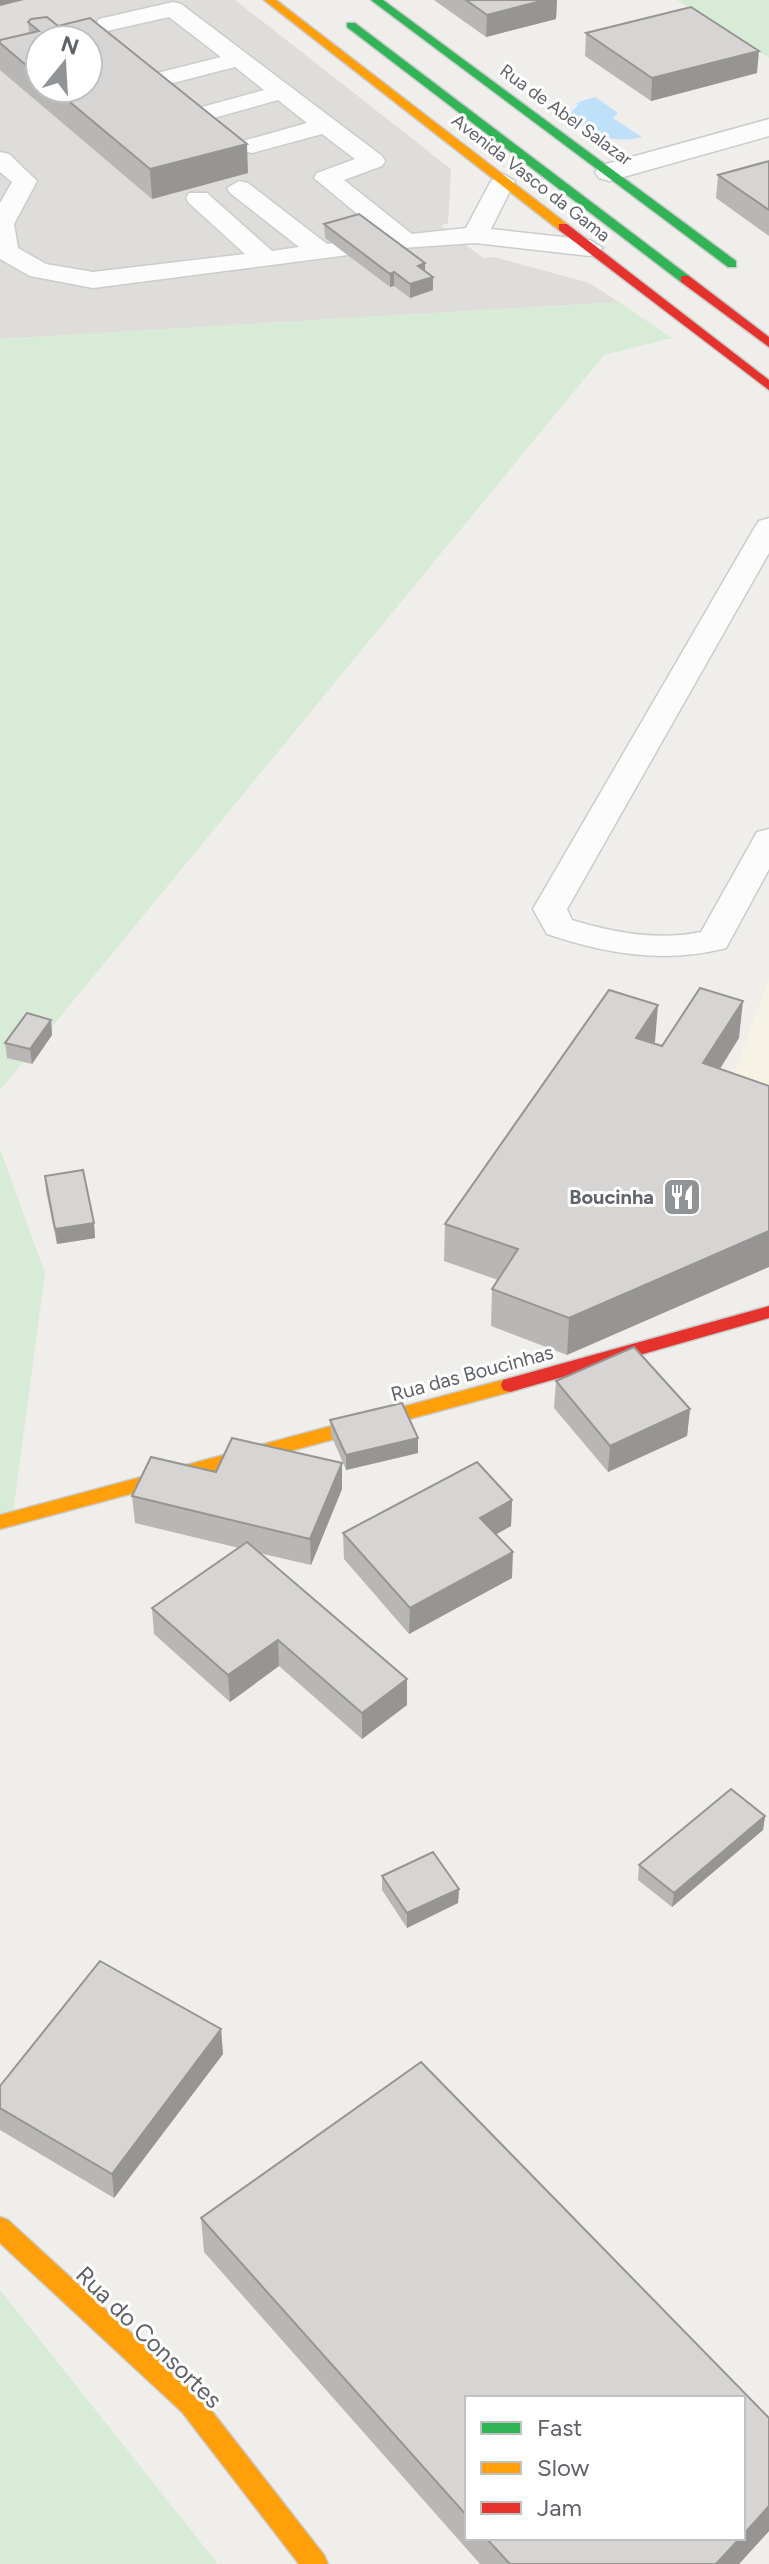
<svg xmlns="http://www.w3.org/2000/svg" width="769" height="2564" font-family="Figtree,sans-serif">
	<rect width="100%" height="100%" fill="#efeeea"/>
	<path fill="#f7f3e4" d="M769 979V1115L723 1103Z"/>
	<path fill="#dfddda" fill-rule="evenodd" d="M0 0H235L451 169 448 223 441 226 483 258 494 257 589 283 619 302 0 339ZM40 40H88V88H40Z"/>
	<path fill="#d8ebd6" d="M677 0H769V58Z
		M619 302 672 338 604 355 0 1090V339Z
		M0 1149 45 1273 12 1521 0 1522Z
		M0 2290 218 2564H0Z"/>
	<path fill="#bfe0f9" d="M595 97 618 113 613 118 642 137C610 145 594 133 568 116L578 105 576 103Z"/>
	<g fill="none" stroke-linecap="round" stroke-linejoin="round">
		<g stroke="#cbcccc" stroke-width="3">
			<path id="lane" d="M173 2 181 4 382 156 385 161 382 166 344 180 412 234 466 228 491 181 503 174 515 181 491 229 590 240 603 248 590 256 475 243 402 248 93 288 30 276 0 259V203L12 182 0 172V152L9 154 37 181 14 224 18 248 46 264 93 272 245 254 189 203 186 198 189 193H207L272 251 299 247 230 193 227 188 239 181 248 183 327 244 385 237 314 178 317 173 355 159 322 134 252 153 243 151 240 146 243 141 307 123 278 100 210 119 202 117 198 112 202 107 264 90 235 67 161 86 153 84 149 79 153 74 221 57 169 17 107 31 96 24 99 19Z
				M769 518V553L567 909 572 920C614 933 658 941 701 932L757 832 769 829V869L726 948C664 964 607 954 547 934L533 909 755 527 759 521Z"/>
		</g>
		<g stroke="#cbcccc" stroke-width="3">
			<path id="street" d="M769 119V136L609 181 599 178 595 172 599 166Z"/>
		</g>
		<g stroke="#cacacb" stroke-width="3">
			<path id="fast" d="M371 0H383L736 261V267H728Z
				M347 23H355L689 276V282H681L347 27Z"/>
		</g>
		<g stroke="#cacacb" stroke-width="3">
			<path id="slow" d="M264 0H276L567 224V230H559Z
				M510 1378 517 1380 519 1385 517 1390 0 1529V1515Z
				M0 2217 8 2220 200 2396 324 2555 328 2564H299L182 2412 0 2243Z"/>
		</g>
		<g stroke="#cacacb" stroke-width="3">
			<path id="jam" d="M559 224H567L769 380V390L559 230Z
				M681 276H689L769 337V347L681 282Z
				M769 1306V1318L510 1392 503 1390 501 1385 503 1380 510 1378Z"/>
		</g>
		<use href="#lane" fill="#fdfcfc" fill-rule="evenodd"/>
		<use href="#street" fill="#fdfcfc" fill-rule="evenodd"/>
		<use href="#fast" fill="#30b455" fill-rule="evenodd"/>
		<use href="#slow" fill="#ff9f0a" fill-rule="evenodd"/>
		<use href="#jam" fill="#e5322d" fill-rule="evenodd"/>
	</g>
	<path fill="#b8b7b5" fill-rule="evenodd" d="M434 0H557L556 19 486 37Z
		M28 22 248 173 152 199 0 70V40L29 33ZM40 40 88 88H40Z
		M586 33 757 73 651 101 585 56Z
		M769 161V236L716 198 718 175Z
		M324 224 425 263V271L433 290 410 298 394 286 390 287 325 238Z
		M51 1020 52 1035 32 1064 7 1058 5 1043Z
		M739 1038 720 1069 567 1355 491 1326 492 1289 498 1280 444 1261 445 1224 655 1042 654 1043 662 1046Z
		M45 1176 94 1223 95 1238 57 1244 46 1191Z
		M556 1381 690 1409 687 1436 608 1472 554 1408Z
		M330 1420 418 1438V1453L346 1470 331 1435Z
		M216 1472 342 1489 311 1565 259 1553 407 1679V1705L362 1739 279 1666 230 1702 154 1634 152 1608 239 1548 135 1523 132 1496Z
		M512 1500 511 1526 496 1534 512 1578 409 1634 344 1559 343 1533Z
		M765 1816 763 1830 672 1907 638 1880 639 1865Z
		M382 1876 459 1889 458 1903 407 1928 382 1890Z
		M221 2029 223 2054 114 2198 0 2130V2086Z
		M201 2218 769 2418V2531L739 2564H480L204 2252ZM467 2398 743 2538H467Z"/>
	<path fill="#969594" d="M0 0H24L0 6Z
		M545 0H557L556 19 486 37 487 15Z
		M759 51 757 73 651 101 652 78Z
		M247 144 248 173 152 199 150 169Z
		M425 263V277L418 266Z
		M394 272V286L390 287V274Z
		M433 277V290L410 298V284Z
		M743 1001 739 1038 700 1100 703 1063Z
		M658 1005 655 1042 633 1075 636 1038Z
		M51 1020 52 1035 32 1064 30 1049Z
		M94 1223 95 1238 57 1244 55 1229Z
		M769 1231V1267L567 1355 569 1318Z
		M690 1409 687 1436 608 1472 610 1446Z
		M418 1438V1453L346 1470V1455Z
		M342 1463V1489L311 1565 310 1539Z
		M512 1500 511 1526 479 1544 480 1518Z
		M513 1552 512 1578 409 1634 410 1608Z
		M278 1640 279 1666 230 1702 228 1675Z
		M407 1679V1705L362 1739V1713Z
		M765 1816 763 1830 672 1907 674 1893Z
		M459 1889 458 1903 407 1928V1913Z
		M221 2029 223 2054 114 2198 112 2174Z
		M769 2506V2531L739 2564H716L740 2538H743V2535Z"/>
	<path fill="#d6d5d3" stroke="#969594" stroke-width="2" d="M466 0H545L487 15Z
		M691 7 759 51 652 78 586 33Z
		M47 17 58 26 90 18 247 144 150 169 53 88H88V40H40V77L0 43V40L39 31 28 22 31 19Z
		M769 161V210L718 175Z
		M359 214 425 263 418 266 433 277 410 284 394 272 390 274 324 224Z
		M700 988 743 1001 703 1063 769 1086V1231L569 1318 492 1289 518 1249 445 1224 609 990 658 1005 636 1038 662 1046Z
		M27 1013 51 1020 30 1049 5 1043Z
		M83 1170 94 1223 55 1229 45 1176Z
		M634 1347 690 1409 610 1446 556 1381Z
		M402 1403 418 1438 346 1455 330 1420Z
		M232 1438 342 1463 310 1539 132 1496 151 1457 216 1472Z
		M477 1462 512 1500 480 1518 513 1552 410 1608 343 1533Z
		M247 1542 407 1679 362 1713 278 1640 228 1675 152 1608Z
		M731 1789 765 1816 674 1893 639 1865Z
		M433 1852 459 1889 407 1913 382 1876Z
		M100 1961 221 2029 112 2174 0 2108V2086Z
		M421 2062 769 2418V2506L743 2535V2398H467V2516L201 2218Z
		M486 2538H740L716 2564H510Z"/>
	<defs>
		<g id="restaurant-square" transform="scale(2)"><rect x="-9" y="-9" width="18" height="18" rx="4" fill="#919496" stroke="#fff"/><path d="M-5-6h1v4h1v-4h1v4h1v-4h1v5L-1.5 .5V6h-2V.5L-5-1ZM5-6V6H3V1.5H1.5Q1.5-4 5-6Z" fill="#fff"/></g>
	</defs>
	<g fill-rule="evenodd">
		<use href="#restaurant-square" x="682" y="1197"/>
	</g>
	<g text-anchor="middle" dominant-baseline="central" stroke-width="6" stroke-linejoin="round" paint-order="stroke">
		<g font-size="18" fill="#5f6368" stroke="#fff">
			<text transform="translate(566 115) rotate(36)">Rua de Abel Salazar</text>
			<text transform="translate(531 178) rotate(38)">Avenida Vasco da Gama</text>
		</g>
		<g font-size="20" font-weight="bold" fill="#5f6368" stroke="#fff" text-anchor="end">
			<text x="654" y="1197">Boucinha</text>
		</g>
		<g font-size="20" fill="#5f6368" stroke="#fff">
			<text transform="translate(472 1373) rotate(-15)">Rua das Boucinhas</text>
		</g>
		<g font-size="24" fill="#5f6368" stroke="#fff">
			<text transform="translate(149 2337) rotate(44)">Rua do Consortes</text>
		</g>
	</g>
	<rect x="465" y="2396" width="280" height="144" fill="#ffffff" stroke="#bfc1c3" stroke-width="2"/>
	<rect x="481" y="2422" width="40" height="12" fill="#30b455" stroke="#bfc1c3" stroke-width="2"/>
	<text x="537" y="2436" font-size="24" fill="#5f6368">Fast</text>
	<rect x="481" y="2462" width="40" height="12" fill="#ff9f0a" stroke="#bfc1c3" stroke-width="2"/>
	<text x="537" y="2476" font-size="24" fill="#5f6368">Slow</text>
	<rect x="481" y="2502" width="40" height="12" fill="#e5322d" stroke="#bfc1c3" stroke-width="2"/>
	<text x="537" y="2516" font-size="24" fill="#5f6368">Jam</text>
	<g transform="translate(64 64) rotate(18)"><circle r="38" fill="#ffffff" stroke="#bfc1c3" stroke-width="2"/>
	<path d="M0-6L14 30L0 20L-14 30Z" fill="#919496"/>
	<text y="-12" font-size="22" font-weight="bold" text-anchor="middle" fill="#5f6368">N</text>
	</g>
</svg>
